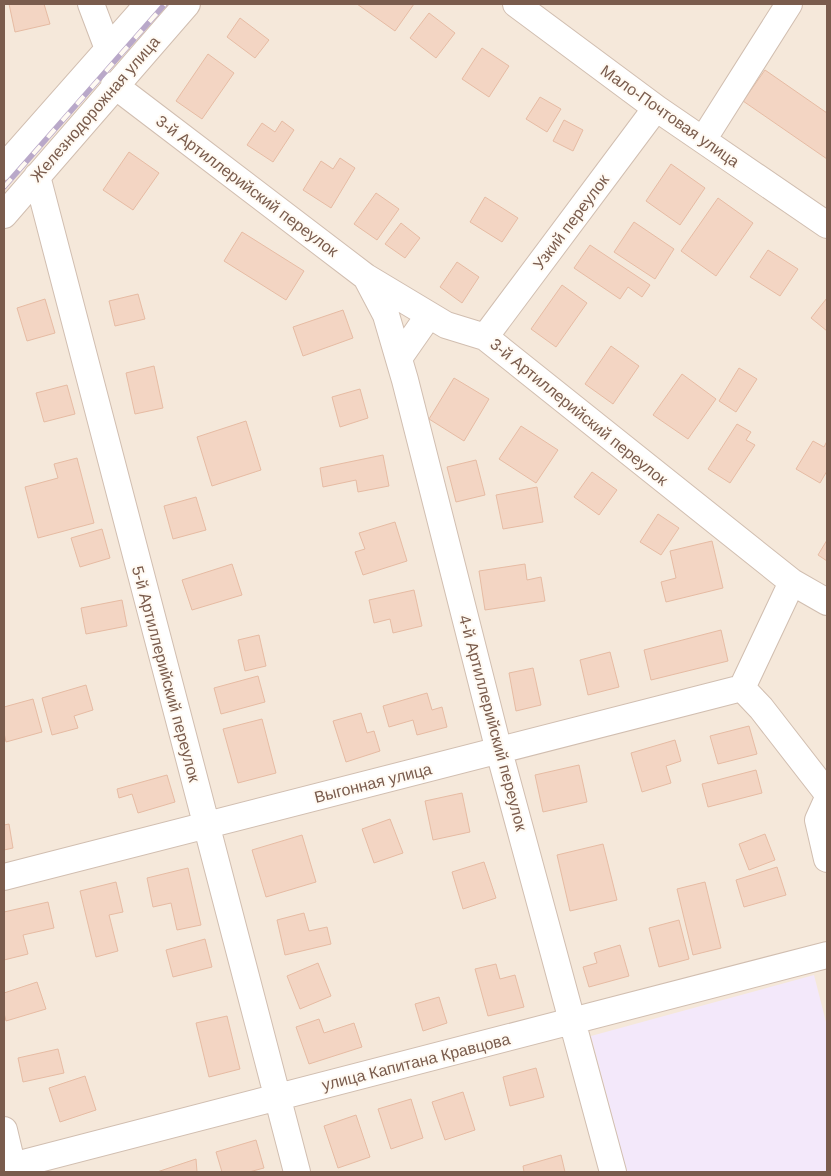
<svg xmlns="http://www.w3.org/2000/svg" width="831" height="1176" font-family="Arial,sans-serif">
	<rect width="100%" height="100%" fill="#fdf6ec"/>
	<path fill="#f5e8da" d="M4 4H827V1172H4Z"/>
	<path fill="#f3e8fa" d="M814 975 827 1026V1172H627L591 1036Z"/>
	<path fill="#f3d5c3" stroke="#e6bba3" d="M9 4H44L50 24 15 32Z
		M357 4H414L395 31Z
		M429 13 455 33 436 58 410 38Z
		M240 18 269 40 255 58 227 37Z
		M482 48 509 66 489 97 462 79Z
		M208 54 234 73 202 119 176 101Z
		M765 70 827 113V159L743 101Z
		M540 97 561 109 547 132 526 119Z
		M564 120 583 130 573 151 553 141Z
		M282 121 294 130 273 162 247 145 262 123 275 132Z
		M129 152 159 173 133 210 103 190Z
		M340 158 355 168 331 208 303 190 321 161 333 169Z
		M671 164 705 188 680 225 646 201Z
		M376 193 399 209 377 240 354 224Z
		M485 197 518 218 502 242 470 222Z
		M718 198 753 223 716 276 681 251Z
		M634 222 674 249 655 279 614 252Z
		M401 223 420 238 405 258 385 244Z
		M242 232 304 271 286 300 224 261Z
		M590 245 650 285 642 297 628 287 620 299 574 268Z
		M768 250 798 269 780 296 750 277Z
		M457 262 479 277 462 303 440 287Z
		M562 285 587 303 556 347 531 329Z
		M138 294 145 319 115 326 109 301Z
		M827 298V331L811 318Z
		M45 299 55 333 27 341 17 308Z
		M343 310 353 338 303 356 293 327Z
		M611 346 639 366 613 404 585 384Z
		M154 366 163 408 135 414 126 373Z
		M739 368 757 379 736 412 719 401Z
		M682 374 716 399 688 439 653 415Z
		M454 378 489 399 464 441 429 419Z
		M67 385 75 414 44 422 36 393Z
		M360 389 368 418 340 427 332 397Z
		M246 421 261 470 212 486 197 437Z
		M737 424 751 432 746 440 755 445 730 483 708 469Z
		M521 426 558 450 536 483 499 459Z
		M813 441 824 447 827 441V471L820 483 796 469Z
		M383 455 389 486 358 492 356 480 323 487 320 468Z
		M77 458 94 523 38 538 25 487 58 478 54 464Z
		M476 460 485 495 456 502 447 467Z
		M592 472 617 490 599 515 574 497Z
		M537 487 543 522 503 529 496 495Z
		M196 497 206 530 173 539 164 506Z
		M658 514 679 528 661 555 640 542Z
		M395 522 407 561 363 575 355 552 365 549 359 533Z
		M102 529 110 558 80 567 71 538Z
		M827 540V561L818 555Z
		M712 541 723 588 666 602 661 582 676 578 670 551Z
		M232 564 242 595 192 610 182 580Z
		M525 564 527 580 541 577 545 601 485 610 479 571Z
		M414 590 422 626 393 633 390 619 374 623 369 600Z
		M122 600 127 626 86 634 81 608Z
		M721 630 728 661 651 680 644 650Z
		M259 635 266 666 245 671 238 640Z
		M610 652 619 687 588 695 580 660Z
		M533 668 541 705 516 711 509 673Z
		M258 676 265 702 221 714 214 688Z
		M86 685 93 710 74 716 78 728 52 735 42 698Z
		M427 693 432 710 442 707 447 727 417 735 413 720 389 727 383 706Z
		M33 699 42 732 6 742 4 733V707Z
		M361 713 367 733 374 731 380 751 346 762 333 721Z
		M262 719 276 773 238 783 223 729Z
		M749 726 757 754 718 764 710 736Z
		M675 740 681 761 666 766 671 783 642 792 631 753Z
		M579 765 587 802 543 812 535 775Z
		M756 770 762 793 708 807 702 784Z
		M167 775 175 802 138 813 132 794 119 798 117 789Z
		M462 793 470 832 433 840 425 801Z
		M390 819 403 853 374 863 362 829Z
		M9 824 13 848 4 850V825Z
		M765 834 775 860 749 870 739 844Z
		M302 835 316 882 266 897 252 850Z
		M603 844 617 900 570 911 557 855Z
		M484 862 496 898 463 909 452 872Z
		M777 867 786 895 744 907 736 880Z
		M188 868 201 925 177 930 171 903 153 907 147 878Z
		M116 882 123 912 109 915 118 951 96 957 80 891Z
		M705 882 721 948 693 955 677 889Z
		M48 902 54 928 23 935 28 954 4 960V912Z
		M304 913 309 931 327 927 331 944 285 955 277 920Z
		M679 920 689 959 659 967 649 928Z
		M205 939 212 967 173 977 166 950Z
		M620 945 629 976 589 987 583 967 597 963 594 953Z
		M318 963 331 996 300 1009 287 976Z
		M496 964 500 979 515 975 524 1007 488 1016 475 969Z
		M37 982 46 1009 6 1021 4 1013V993Z
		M439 997 447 1023 423 1031 415 1004Z
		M227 1016 240 1069 209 1077 196 1023Z
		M319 1019 324 1033 354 1023 362 1047 309 1064 296 1027Z
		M58 1049 64 1073 23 1082 18 1058Z
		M536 1068 544 1097 510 1106 503 1077Z
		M85 1076 96 1110 60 1122 49 1088Z
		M463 1092 475 1130 445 1140 432 1102Z
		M411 1099 423 1138 391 1149 378 1109Z
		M356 1115 370 1157 338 1168 324 1126Z
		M256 1140 264 1168 249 1172H222L216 1152Z
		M561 1155 565 1172H524L523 1166Z
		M196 1159 197 1172H157Z"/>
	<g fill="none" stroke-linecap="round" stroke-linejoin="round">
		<g stroke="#d1beb0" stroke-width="28">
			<path id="minor" d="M91 4 108 49
				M516 4 656 108 827 225
				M114 85 366 277 446 325 485 337 792 582 827 602
				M703 140 789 4
				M4 167 148 4
				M37 176 297 1172
				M4 215 187 4
				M366 277 386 315 405 380 499 751 613 1172
				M485 337 656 108
				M399 358 429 315
				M792 582 742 688 761 708 827 793
				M827 800 818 820 827 859
				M4 877 742 688
				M4 1130 14 1172
				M4 1168 827 955"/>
		</g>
		<use href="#minor" stroke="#fff" stroke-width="26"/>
		<g stroke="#b9a8c9" stroke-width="5.5">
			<path id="rail" d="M4 187 165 4"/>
		</g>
		<use href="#rail" stroke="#fffaf3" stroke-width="4" stroke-dasharray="11" stroke-linecap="butt"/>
	</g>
	<g text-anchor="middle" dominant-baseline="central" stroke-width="4" stroke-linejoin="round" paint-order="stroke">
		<g font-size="16" fill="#7a5c4d" stroke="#fffaf3">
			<text transform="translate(95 109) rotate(-49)">Железнодорожная улица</text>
			<text transform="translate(670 116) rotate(35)">Мало-Почтовая улица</text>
			<text transform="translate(247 186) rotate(37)">3-й Артиллерийский переулок</text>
			<text transform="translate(571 222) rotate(-53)">Узкий переулок</text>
			<text transform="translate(579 412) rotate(39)">3-й Артиллерийский переулок</text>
			<text transform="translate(166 674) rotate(75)">5-й Артиллерийский переулок</text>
			<text transform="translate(493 723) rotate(75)">4-й Артиллерийский переулок</text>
			<text transform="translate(373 783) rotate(-14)">Выгонная улица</text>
			<text transform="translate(416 1062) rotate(-14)">улица Капитана Кравцова</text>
		</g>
	</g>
	<rect width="831" height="1176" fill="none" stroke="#7a5c4d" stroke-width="10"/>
</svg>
